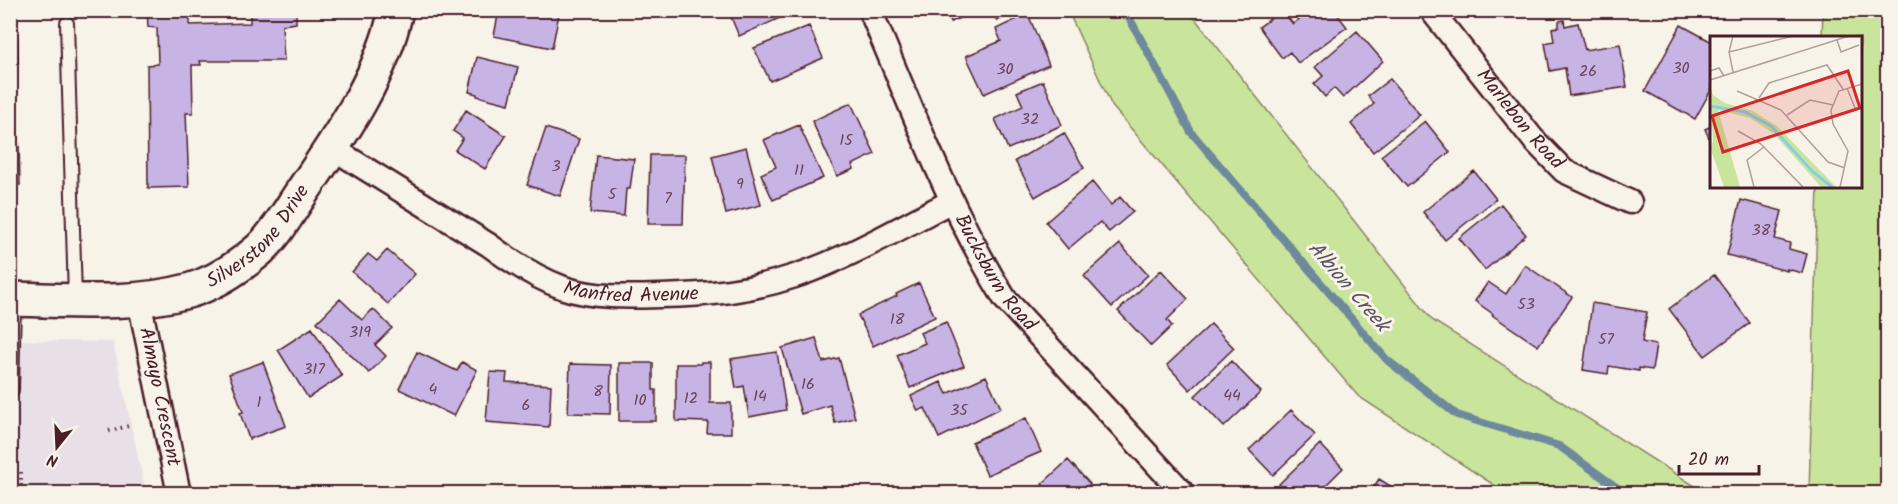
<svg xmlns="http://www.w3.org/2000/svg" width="1898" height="504" font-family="Kalam,sans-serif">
	<rect width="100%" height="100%" fill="#f7f3e8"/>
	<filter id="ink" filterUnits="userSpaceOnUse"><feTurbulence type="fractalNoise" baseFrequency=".0167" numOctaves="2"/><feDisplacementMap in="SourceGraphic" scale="12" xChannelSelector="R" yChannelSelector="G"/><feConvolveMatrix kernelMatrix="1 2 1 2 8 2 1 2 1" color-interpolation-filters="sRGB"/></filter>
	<g filter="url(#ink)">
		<path fill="#e9e0e7" d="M11 340 113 342 146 493 11 494Z"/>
		<path fill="#c9e59c" stroke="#8a8264" stroke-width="1.5" d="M1068 11H1189L1432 320 1706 493H1506L1358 396 1112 106Z
			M1823 11H1887V493H1809L1818 186H1860V38L1822 37Z"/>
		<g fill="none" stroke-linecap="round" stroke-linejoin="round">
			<path stroke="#6e889c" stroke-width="8" d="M1125 10 1191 132 1387 360 1457 415 1559 446 1626 494"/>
		</g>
		<path fill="#c7b4e4" stroke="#4a1f2b" stroke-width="1.5" d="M147 10H190V25L250 23V10H296V23L282 25 284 61H200L201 65H192L193 113H186L189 187 148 188 147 65 158 64 157 28 148 27Z
			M499 10H541L559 14 552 48 494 36Z
			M728 10H793L794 12 739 36Z
			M946 10H977L951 22Z
			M992 10H1020L997 21Z
			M1282 10 1293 24 1311 10H1334L1347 27 1298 63 1290 52 1282 58 1259 27Z
			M1028 14 1049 65 984 94 966 56 1001 41 996 29Z
			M1564 20 1565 26 1578 23 1585 50 1620 44 1627 87 1569 96 1565 68 1550 71 1545 43 1554 41 1552 28 1559 27V21Z
			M10 22H17L18 63H10Z
			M1681 25 1712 42V88L1695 119 1645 91Z
			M809 26 823 58 770 81 754 48Z
			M1357 31 1383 61 1343 98 1334 88 1325 97 1314 84 1323 76 1315 67Z
			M477 57 518 67 509 104 477 96V94L469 92Z
			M1390 79 1420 115 1373 152 1351 124 1374 104 1368 96Z
			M1043 81 1062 125 1008 149 995 119 1023 106 1017 92Z
			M851 103 875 154 852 165 854 169 837 176 812 121Z
			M466 110 506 136 485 169 455 150 463 138 453 131Z
			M1425 121 1450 152 1407 187 1381 156Z
			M799 125 823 178 773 200 761 174 776 167 764 140Z
			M1712 126V145L1705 129Z
			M546 128 579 139 560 196 527 185Z
			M1064 133 1084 168 1035 197 1015 161Z
			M10 143H19L20 185H10Z
			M746 147 761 205 726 214 712 156Z
			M596 155 634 159 630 189H626L624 216 590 213Z
			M650 155H685L683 224H648Z
			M1474 171 1496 199 1445 240 1423 212Z
			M1092 182 1111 205 1120 197 1133 212 1109 232 1100 222 1068 249 1046 222Z
			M1741 200 1782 211 1775 239 1790 243 1789 249 1807 254 1802 273 1787 269V271L1727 255Z
			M1501 204 1526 235 1485 270 1459 238Z
			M1120 244 1148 275 1112 307 1084 276Z
			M387 250 415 274 388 304 352 272 368 254 377 261Z
			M1525 265 1572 297 1538 346 1492 315 1493 314 1475 301 1488 282 1506 294Z
			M1161 270 1188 299 1167 320 1172 326 1151 346 1118 311Z
			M1714 275 1750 323 1705 356 1669 309Z
			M919 283 935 317 873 346 858 315 897 296 896 294Z
			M340 299 362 320 373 309 392 328 375 345 386 356 369 373 317 322Z
			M1592 303 1647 312 1642 342 1656 345 1652 370 1639 368V371L1609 366 1608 374 1583 370Z
			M946 322 964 366 910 388 897 355 925 343 920 333Z
			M1211 324 1234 348 1190 390 1167 365Z
			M312 328 342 376 308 398 278 350Z
			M816 338 823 362 839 358 855 418 835 423 830 405 801 414 782 348Z
			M417 352 457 371 462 362 477 370 454 416 399 389Z
			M777 352 786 410 749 417 744 386 736 388 731 359Z
			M1231 361 1261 392 1224 427 1195 396Z
			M263 362 286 426 249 439 240 413 243 412 229 374Z
			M701 362H710V403H731V433H707L708 422 676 421V364H701Z
			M619 363H653V390H656V421H619Z
			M570 364 611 365 610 414 568 413Z
			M490 372 507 373 506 382 551 385 549 427 486 422Z
			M986 376 1001 408 939 438 925 408 918 411 911 396 941 382 947 394Z
			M1291 410 1315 435 1273 475 1249 450Z
			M1026 418 1041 452 987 475 972 442Z
			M1320 444 1343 468 1317 494H1288L1279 484Z
			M1068 460 1090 484 1088 486 1095 494H1050L1042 484Z
			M1379 479 1392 487 1389 494H1369Z"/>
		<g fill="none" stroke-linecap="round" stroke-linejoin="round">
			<g stroke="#4a1f2b" stroke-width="16">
				<path id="lane" d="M67 23 75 298
					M12 390 14 302"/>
			</g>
			<g stroke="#4a1f2b" stroke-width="27">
				<g id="street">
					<path id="s1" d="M870 10C912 108 949 209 1005 299L1184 494"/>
					<path id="s2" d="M1431 10 1533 139 1564 171 1630 202"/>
					<path id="s3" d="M332 148 489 245C513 263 536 278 564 288 594 298 628 297 660 296 707 295 750 291 795 276 849 258 901 227 952 201"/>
					<path id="s4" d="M139 300 179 494"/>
				</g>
			</g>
			<g stroke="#4a1f2b" stroke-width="38">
				<g id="secondary">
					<path id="s5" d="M10 299C67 300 133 306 188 291 213 284 239 267 259 250 276 235 289 211 302 192 340 136 382 77 396 10"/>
				</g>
			</g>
			<path stroke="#4a1f2b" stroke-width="4" stroke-dasharray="1.5 4.5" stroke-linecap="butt" d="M109 431 132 425
				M21 472V494"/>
			<use href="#lane" stroke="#f7f3e8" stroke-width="12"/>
			<use href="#street" stroke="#f7f3e8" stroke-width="22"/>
			<use href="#secondary" stroke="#f7f3e8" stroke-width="33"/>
		</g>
	</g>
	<g text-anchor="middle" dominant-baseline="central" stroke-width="6" stroke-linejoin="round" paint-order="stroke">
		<g font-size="16" fill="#694459">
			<text x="1681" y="68">30</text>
			<text x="1005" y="69">30</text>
			<text x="1588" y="71">26</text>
			<text x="1030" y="119">32</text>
			<text x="846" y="140">15</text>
			<text x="556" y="166">3</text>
			<text x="799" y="170">11</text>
			<text x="740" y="184">9</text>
			<text x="612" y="194">5</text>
			<text x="668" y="198">7</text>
			<text x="1761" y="230">38</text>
			<text x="1526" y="304">53</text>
			<text x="897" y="319">18</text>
			<text x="360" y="332">319</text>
			<text x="1606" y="339">57</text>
			<text x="314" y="369">317</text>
			<text x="808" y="384">16</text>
			<text x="433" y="389">4</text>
			<text x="598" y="391">8</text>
			<text x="1232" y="395">44</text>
			<text x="760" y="396">14</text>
			<text x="691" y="398">12</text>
			<text x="640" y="400">10</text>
			<text x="259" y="402">1</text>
			<text x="526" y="405">6</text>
			<text x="959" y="410">35</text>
		</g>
		<g font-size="20" fill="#4a1f2b" stroke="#f7f3e8">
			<text stroke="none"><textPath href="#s2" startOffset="141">Marlebon Road</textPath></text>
			<text stroke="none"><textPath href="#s5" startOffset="270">Silverstone Drive</textPath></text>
			<text stroke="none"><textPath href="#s1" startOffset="292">Bucksburn Road</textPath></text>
			<text stroke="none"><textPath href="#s3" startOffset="339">Manfred Avenue</textPath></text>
			<text stroke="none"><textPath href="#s4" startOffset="99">Almayo Crescent</textPath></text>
		</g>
		<g font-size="21" font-style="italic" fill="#5c5464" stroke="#f7f3e8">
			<text transform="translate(1348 287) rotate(49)">Albion Creek</text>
		</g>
	</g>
	<g transform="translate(1710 36)">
		<rect width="152" height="152" fill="#f7f3e8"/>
		<path d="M0 50 3 59 15 67 43 75 67 90 126 151H111L64 98 40 82 8 74 30 151H14L0 111 3 106Z" fill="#c9e59c"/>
		<path fill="none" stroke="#86cee8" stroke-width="3" d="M0 70 35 76 61 90 102 135 122 151"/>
		<path fill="none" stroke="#b29e9c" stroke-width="1.5" d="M23 0 19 16 23 36M127 4 131 16 149 9M19 16 83 0M0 35 9 32 14 40M0 44 139 0M137 52 145 72M27 55 71 74 118 126 135 132M49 62 59 47 117 29 133 53M77 79 100 64 123 69M28 95 51 108 93 151M44 151 37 124 54 111M130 151 138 115 123 88 121 74 129 55 152 48"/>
		<path fill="#d62828" fill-opacity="0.15" stroke="#d62828" stroke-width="3" d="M138 35 150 72 13 116 2 80Z"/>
		<rect width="152" height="152" fill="none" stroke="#4a1f2b" stroke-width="3"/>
	</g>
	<rect width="1898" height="504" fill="none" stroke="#f7f3e8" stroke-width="36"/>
	<rect x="18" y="18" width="1862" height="468" fill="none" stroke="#4a1f2b" stroke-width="2" filter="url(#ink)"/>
	<g transform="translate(57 447) rotate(198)" stroke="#f7f3e8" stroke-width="4.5" paint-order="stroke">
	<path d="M0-4.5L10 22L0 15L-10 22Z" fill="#4a1f2b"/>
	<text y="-9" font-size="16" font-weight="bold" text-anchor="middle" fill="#4a1f2b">N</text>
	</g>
	<path d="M1679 465v9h80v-9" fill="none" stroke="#4a1f2b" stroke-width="3"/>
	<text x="1688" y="465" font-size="18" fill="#4a1f2b" stroke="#f7f3e8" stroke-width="4.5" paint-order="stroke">20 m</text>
</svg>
